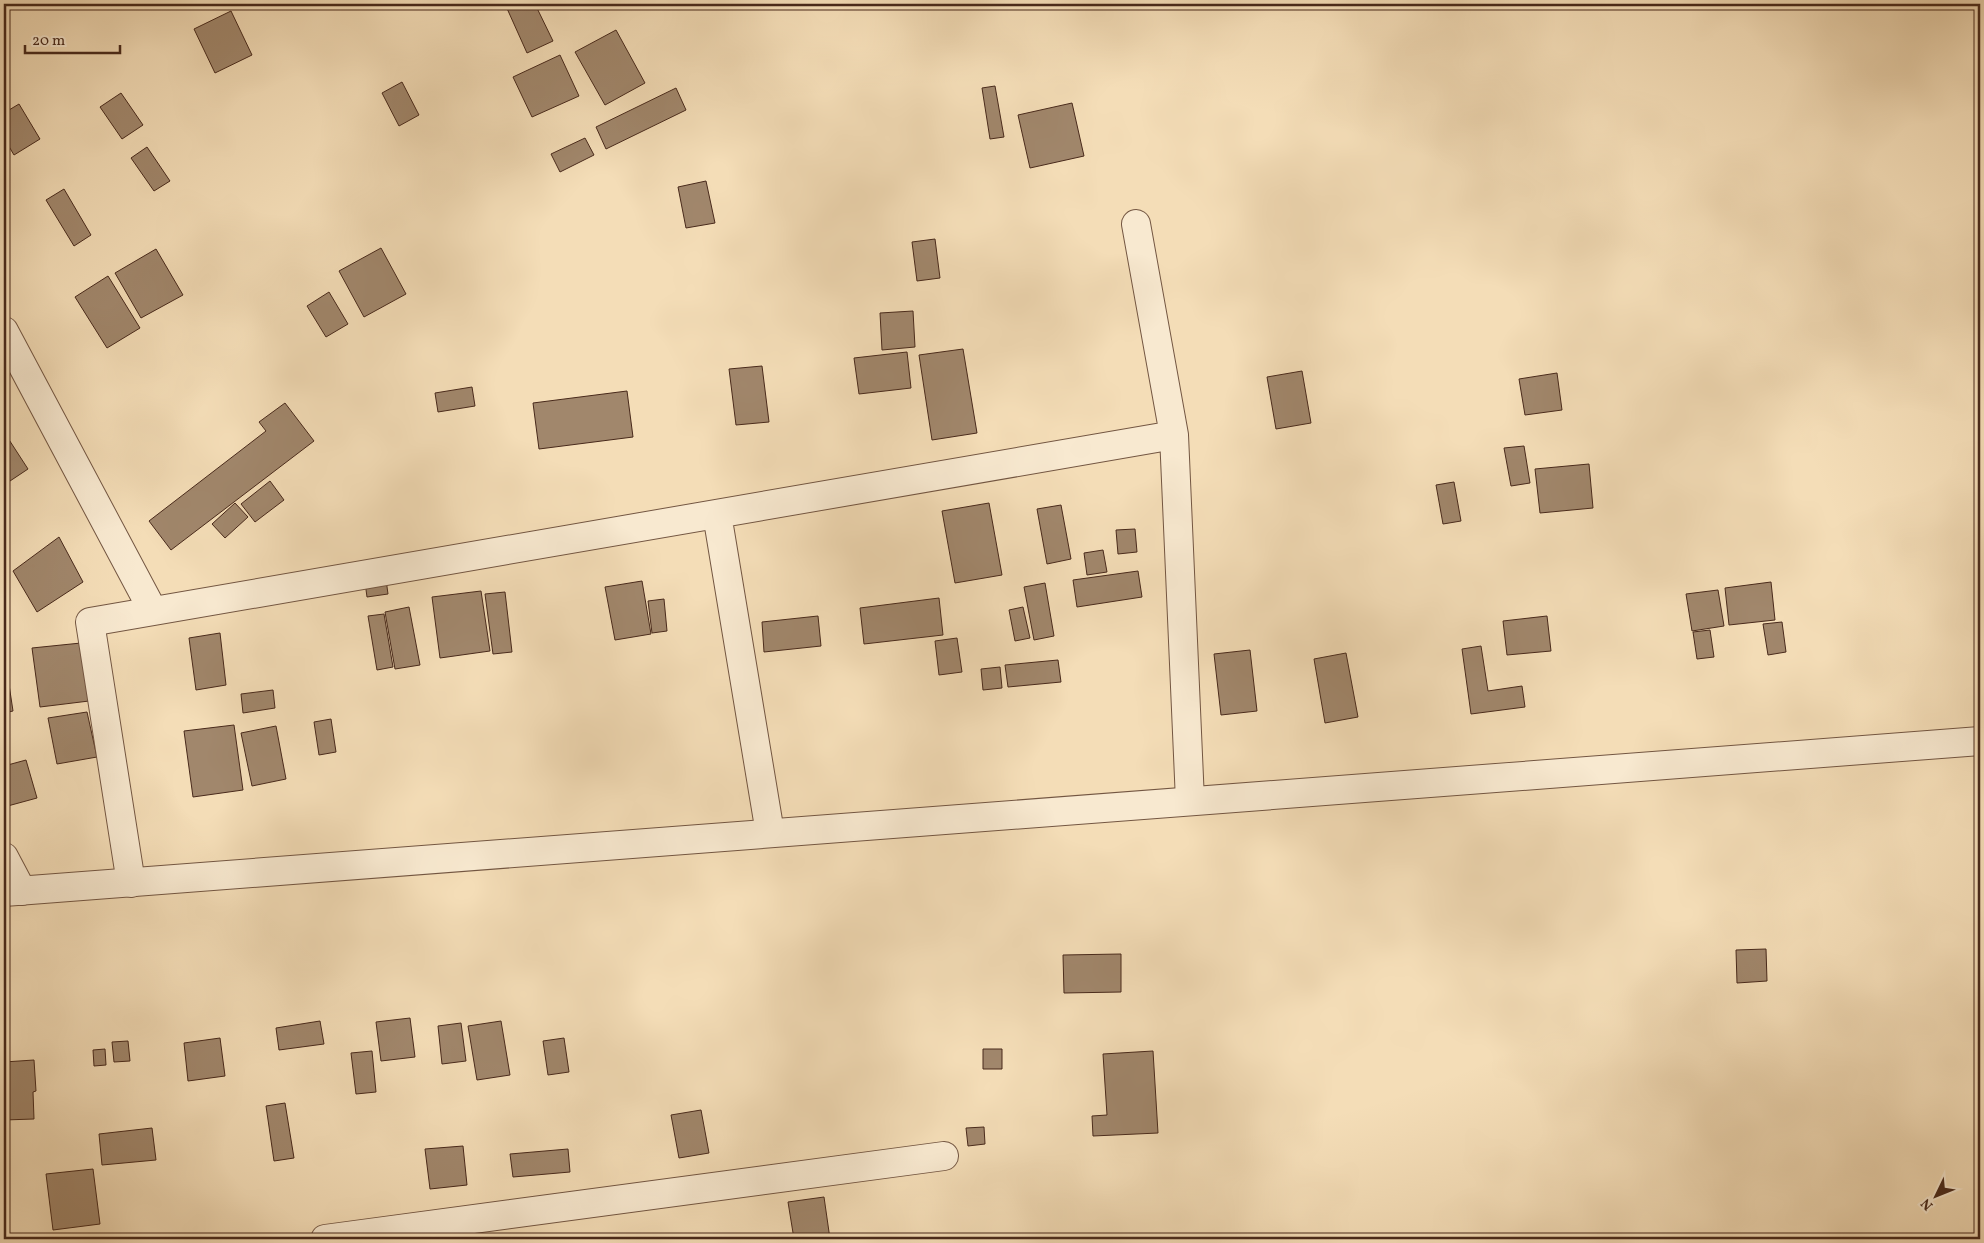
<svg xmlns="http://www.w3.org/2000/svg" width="1984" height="1243" font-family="Vollkorn,serif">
	<rect width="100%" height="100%" fill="#f4ddb7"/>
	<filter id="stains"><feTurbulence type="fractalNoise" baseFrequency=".004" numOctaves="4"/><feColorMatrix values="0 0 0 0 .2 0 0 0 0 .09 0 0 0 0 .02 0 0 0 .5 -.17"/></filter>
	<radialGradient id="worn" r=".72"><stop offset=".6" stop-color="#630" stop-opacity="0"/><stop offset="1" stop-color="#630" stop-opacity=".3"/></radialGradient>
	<path fill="#a1876c" stroke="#48291b" d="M505 4H535L553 41 527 53Z
		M231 11 252 55 215 73 194 29Z
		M616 30 645 83 605 105 575 52Z
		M560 55 579 96 532 117 513 77Z
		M402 82 419 115 399 126 382 93Z
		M995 86 1004 137 990 139 982 88Z
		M676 88 686 110 606 149 596 127Z
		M121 93 143 125 122 139 100 107Z
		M1072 103 1084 156 1030 168 1018 115Z
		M19 104 40 139 14 155 4 138V113Z
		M585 138 594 155 560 172 551 154Z
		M147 147 170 181 154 191 131 158Z
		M706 181 715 223 686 228 678 187Z
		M64 189 91 235 74 246 46 200Z
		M935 239 940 278 917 281 912 242Z
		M381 248 406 294 364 317 339 271Z
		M156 249 183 295 141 318 115 273Z
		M108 276 140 328 107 348 75 297Z
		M329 292 348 324 326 337 307 306Z
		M913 311 915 347 882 350 880 313Z
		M963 349 977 433 932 440 919 355Z
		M907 352 911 388 859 394 854 358Z
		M762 366 769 422 736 425 729 369Z
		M1302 371 1311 423 1276 429 1267 377Z
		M1557 373 1562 410 1525 415 1519 379Z
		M472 387 475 406 438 412 435 393Z
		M627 391 633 437 539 449 533 403Z
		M285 403 314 441 171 550 149 521 266 431 259 422Z
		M4 432 28 469 4 485Z
		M1524 446 1530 483 1511 486 1504 448Z
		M1589 464 1593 508 1540 513 1535 469Z
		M270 481 284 500 255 522 241 504Z
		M1454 482 1461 521 1443 524 1436 485Z
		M235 503 248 517 225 538 212 524Z
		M989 503 1002 575 955 583 942 511Z
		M1061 505 1071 559 1047 564 1037 509Z
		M1135 529 1137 552 1118 554 1116 530Z
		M59 537 83 582 37 612 13 571Z
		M1103 550 1107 572 1087 575 1084 553Z
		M1138 571 1142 597 1077 607 1073 580Z
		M385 572 388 594 367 597 364 575Z
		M642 581 651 634 615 640 605 587Z
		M1771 582 1775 620 1729 625 1725 588Z
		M1045 583 1054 636 1034 640 1024 587Z
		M1718 590 1724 626 1692 631 1686 594Z
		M481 591 490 651 440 658 432 597Z
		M505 592 512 652 493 654 485 594Z
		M939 598 943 635 864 644 860 608Z
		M664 599 667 631 652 633 648 601Z
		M409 607 420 665 395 669 385 612Z
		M1023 607 1030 638 1015 641 1009 610Z
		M384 614 393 667 377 670 368 616Z
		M818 616 821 646 764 652 762 622Z
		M1547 616 1551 651 1507 655 1503 621Z
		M1782 622 1786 652 1768 655 1763 624Z
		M1710 630 1714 657 1697 659 1693 632Z
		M220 633 226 685 196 690 189 638Z
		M957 638 962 672 939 675 935 641Z
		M81 643 89 701 40 707 32 648Z
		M1481 646 1488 691 1522 686 1525 707 1471 714 1462 649Z
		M1250 650 1257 711 1221 715 1214 654Z
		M1346 653 1358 717 1325 723 1314 659Z
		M1058 660 1061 682 1008 687 1005 665Z
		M1000 667 1002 688 983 690 981 669Z
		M4 678H8L13 711 4 713Z
		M273 690 275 708 243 713 241 694Z
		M87 712 97 757 57 764 48 718Z
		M331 719 336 752 319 755 314 722Z
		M234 725 243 790 193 797 184 731Z
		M276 726 286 779 252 786 241 733Z
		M26 760 37 798 4 807V766Z
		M1766 949 1767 981 1737 983 1736 950Z
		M1121 954V992L1064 993 1063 955Z
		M410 1018 415 1057 381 1061 376 1022Z
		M320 1021 324 1044 279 1050 276 1028Z
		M501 1021 510 1075 477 1080 468 1026Z
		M461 1023 466 1061 442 1064 438 1026Z
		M220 1038 225 1076 188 1081 184 1043Z
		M564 1038 569 1072 548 1075 543 1041Z
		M128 1041 130 1061 114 1062 112 1042Z
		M105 1049 106 1065 94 1066 93 1050Z
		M983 1049H1002V1069H983Z
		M372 1051 376 1092 356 1094 351 1053Z
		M1153 1051 1158 1133 1093 1136 1092 1116 1107 1115 1103 1054Z
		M34 1060 36 1091 33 1092 34 1119 4 1120V1062Z
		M285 1103 294 1158 274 1161 266 1106Z
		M701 1110 709 1153 679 1158 671 1115Z
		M984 1127 985 1144 968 1146 966 1128Z
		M152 1128 156 1160 102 1165 99 1134Z
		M463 1146 467 1185 430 1189 425 1149Z
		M568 1149 570 1172 513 1177 510 1154Z
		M93 1169 100 1224 53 1230 46 1174Z
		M824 1197 830 1239H794L788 1202Z"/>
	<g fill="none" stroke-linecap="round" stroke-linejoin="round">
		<g stroke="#735642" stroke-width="30">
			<path id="minor" d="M1136 224 1174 435 1190 801
				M4 331 153 611
				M717 514 770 833
				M4 857 22 891
				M131 883 90 622 1174 435
				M325 1239 944 1156"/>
		</g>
		<g stroke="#735642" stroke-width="30">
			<path id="tertiary" d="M4 892 1980 741"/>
		</g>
		<use href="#minor" stroke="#f8e9d0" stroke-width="28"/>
		<use href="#tertiary" stroke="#f8e9d0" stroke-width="28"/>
	</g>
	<rect width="1984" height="1243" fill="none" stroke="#f4ddb7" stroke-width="20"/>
	<rect x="5" y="5" width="1974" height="1233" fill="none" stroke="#48291b" stroke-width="2.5"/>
	<rect x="10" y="10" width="1964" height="1223" fill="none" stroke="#48291b"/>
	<g transform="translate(1936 1196) rotate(227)" stroke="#f8e9d0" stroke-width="4" paint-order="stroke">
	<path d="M0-4L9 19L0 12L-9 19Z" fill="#48291b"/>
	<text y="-8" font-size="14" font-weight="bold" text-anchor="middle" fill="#48291b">N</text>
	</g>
	<path d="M25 45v8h95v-8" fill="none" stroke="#48291b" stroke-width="2.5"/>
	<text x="32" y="45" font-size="15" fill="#48291b" stroke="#f8e9d0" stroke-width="4" paint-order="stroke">20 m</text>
	<rect width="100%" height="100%" filter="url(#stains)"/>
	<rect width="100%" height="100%" fill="url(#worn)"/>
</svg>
